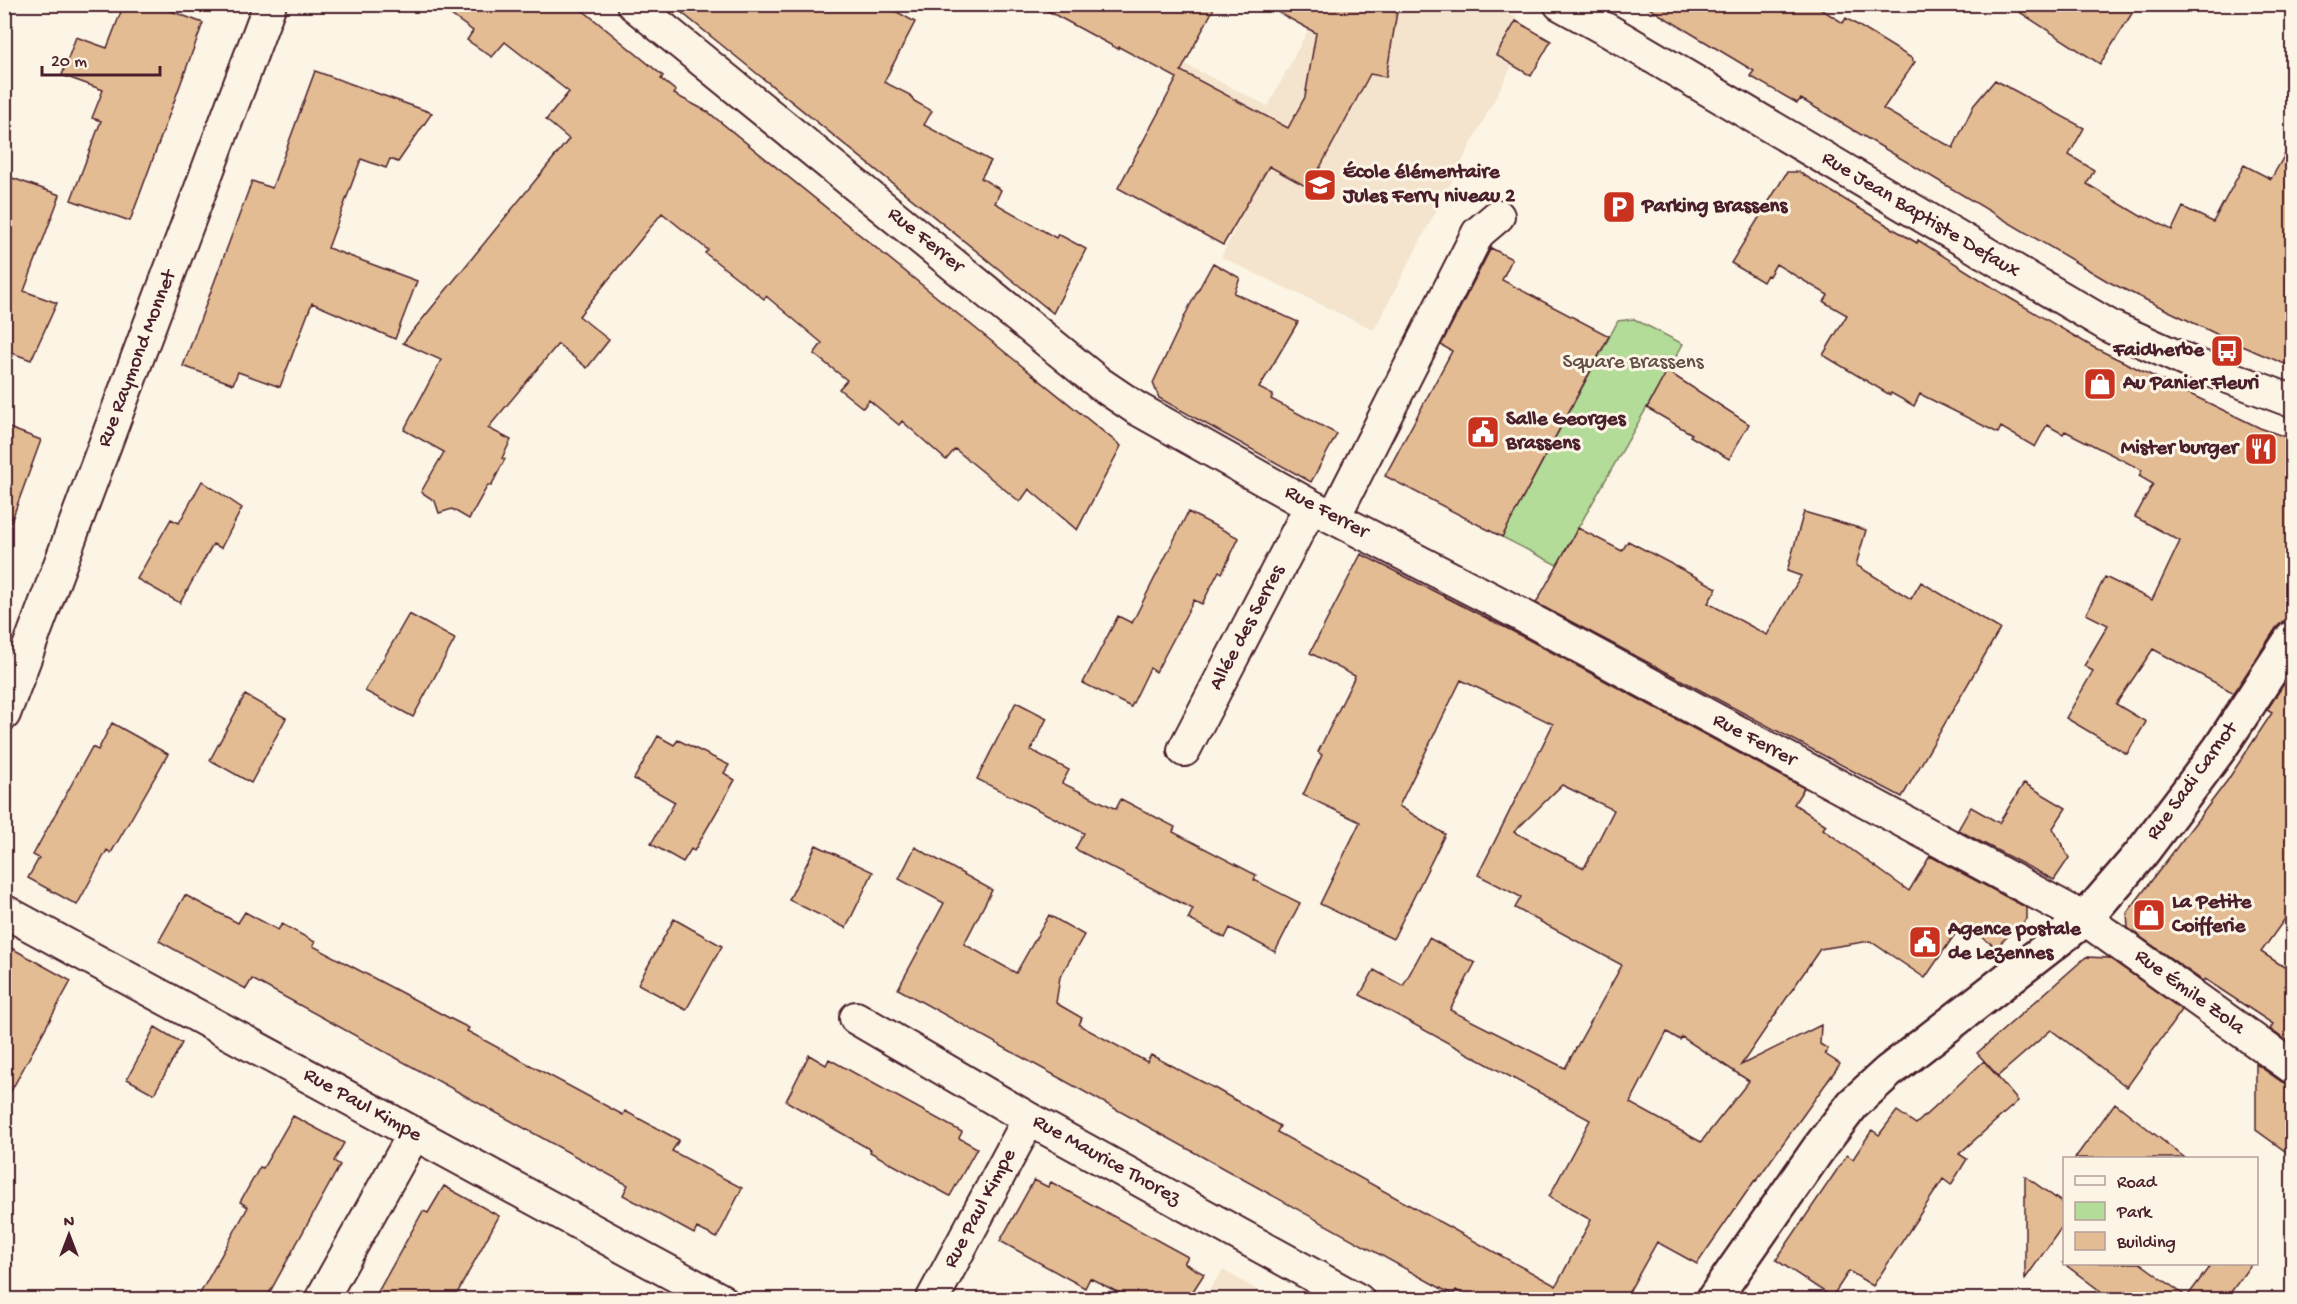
<svg xmlns="http://www.w3.org/2000/svg" width="2297" height="1304" font-family="'Gochi Hand',sans-serif">
	<rect width="100%" height="100%" fill="#fcf5e5"/>
	<filter id="ink" filterUnits="userSpaceOnUse"><feTurbulence type="fractalNoise" baseFrequency=".0167" numOctaves="2"/><feDisplacementMap in="SourceGraphic" scale="12" xChannelSelector="R" yChannelSelector="G"/><feConvolveMatrix kernelMatrix="1 2 1 2 8 2 1 2 1" color-interpolation-filters="sRGB"/></filter>
	<g filter="url(#ink)">
		<path fill="#f4e4cd" d="M1321 5H1481L1517 17 1494 56 1512 66 1374 330 1221 257 1243 213 1136 155 1185 64 1268 106Z
			M1223 1270 1273 1299H1203Z"/>
		<path fill="#b3dc98" stroke="#7e7e62" stroke-width="1.5" d="M1634 319 1683 344 1557 565 1502 537 1618 321Z"/>
		<path fill="#e3bc94" stroke="#4a1f2b" stroke-width="1.5" fill-rule="evenodd" d="M124 4H152L203 23 130 221 71 200 101 121 92 118 103 90 62 75 76 37 107 48Z
			M436 4H575L663 76 661 79 676 91 674 94 708 112 1121 446 1077 530 1029 489 1020 502 955 449 946 460 902 421 899 425 869 400 863 408 839 389 847 380 814 354 822 343 766 296 764 299 705 253 708 250 662 213 579 316 609 340 587 368 558 344 488 428 511 440 502 458 505 459 491 486 488 485 469 519 452 509 439 513 435 501 421 492 444 452 404 430 441 360 403 343 569 139 546 120 569 92 505 42 492 57 467 40 473 31Z
			M671 4H883L915 22 884 82 910 95 914 101 932 111 924 125 991 161 981 178 1001 190 995 203 1056 238 1058 234 1086 249 1053 313Z
			M1035 4H1216L1181 71 1288 128 1305 97 1316 33 1263 4H1364L1397 12 1386 77 1370 74 1309 188 1269 166 1223 245 1118 188 1177 78 1119 47 1118 49Z
			M1642 4H1813L1843 23 1846 18 1913 59 1912 61 1915 62 1883 109 1953 148 1974 105 1995 80 2084 128 2069 155 2094 170 2087 184 2142 217 2143 215 2172 230 2183 207 2213 222 2244 165 2271 179 2292 142V367L2239 345 2109 282 1801 99 1797 103 1750 76 1754 71Z
			M2007 4H2138L2100 64Z
			M1516 21 1551 41 1531 76 1496 55Z
			M315 71 432 113 398 162 390 159 386 168 361 159 328 248 417 281 395 339 312 303 280 387 238 372 233 384 183 366 252 181 272 188Z
			M1787 172H1799L1917 243 1918 240 2008 297 2093 347 2260 428 2292 439V619L2283 622 2276 628 2234 693 2153 649 2116 704 2146 722 2127 754 2066 718 2093 671 2084 666 2108 625 2086 614 2105 577 2152 600 2180 541 2135 517 2153 484 2139 476 2142 470 2065 431 2063 434 2047 425 2035 447 2001 427 1998 433 1920 394 1914 406 1891 393 1890 395 1823 355 1847 315 1824 302 1828 295 1776 264 1769 276 1767 275 1763 282 1731 263Z
			M4 175 60 195 24 291 57 303 31 360 4 350Z
			M1491 248 1512 259 1502 280 1609 336 1502 537 1385 476 1452 351 1441 345Z
			M1213 263 1240 278 1234 293 1298 322 1259 388 1273 395 1271 399 1337 434 1311 482 1159 398 1153 383 1189 307Z
			M1667 371 1749 424 1729 459 1690 436 1692 434 1647 408Z
			M4 426 41 440 8 530 4 529Z
			M202 481 242 508 221 548 213 544 180 603 137 579 171 519 179 523Z
			M1188 512 1239 538 1222 573 1219 571 1202 604 1194 600 1156 672 1150 668 1131 707 1083 683 1118 616 1132 623Z
			M1804 512 1866 530 1856 565 1911 599 1921 582 2000 629 1902 797 1536 603 1578 528 1622 551 1628 541 1717 588 1708 603 1767 635 1801 576 1787 571Z
			M1361 554 1512 631 1804 788 1794 804 1826 825 1823 829 1909 891 1930 856 2027 908V919L1996 947 1962 924 1925 978 1870 941 1820 949 1741 1065 1821 1025 1820 1044 1828 1049 1825 1054 1840 1064 1756 1181 1755 1180 1697 1264 1657 1242 1625 1299H1472L1456 1290 1453 1295 898 989 944 903 899 879 915 847 992 890 964 944 1016 973 1049 915 1084 935 1060 977 1056 1003 1082 1018 1079 1025 1147 1062 1151 1055 1216 1089 1280 1126 1277 1132 1556 1286 1591 1220 1549 1197 1590 1120 1360 995 1374 970 1403 986 1429 938 1475 963 1450 1010 1565 1068 1622 965 1515 908 1521 897 1478 875 1553 724 1461 680 1399 806 1445 834 1393 939 1320 904 1360 822 1303 795 1322 755 1318 752 1355 676 1310 653ZM1562 785 1614 810 1584 868 1514 832ZM1667 1032 1680 1040 1682 1037 1749 1081 1701 1142 1630 1103Z
			M409 614 455 639 413 717 365 691Z
			M2292 671V909L2261 952 2292 972V1045L2270 1029 2273 1024 2205 979 2203 981 2128 928 2127 913 2227 781 2272 713 2267 710Z
			M245 695 286 718 251 783 210 760Z
			M1016 702 1047 718 1031 750 1069 770 1062 783 1116 809 1121 799 1175 827 1173 832 1256 875 1254 880 1300 903 1275 952 1230 928 1225 938 1188 919 1193 909 1075 849 1084 833 977 779Z
			M112 723 168 754 132 817 111 853 107 850 77 905 28 878 39 858 33 855 52 820 92 747 98 750Z
			M658 736 674 745 678 740 729 765 724 773 735 780 694 851 691 849 683 862 651 844 675 802 634 779Z
			M2024 783 2066 808 2053 828 2069 858 2054 880 1958 830 1971 807 1999 823Z
			M816 845 873 872 846 928 789 900Z
			M185 895 238 923 245 912 278 930 282 924 315 942 313 946 453 1020 469 1028 467 1031 623 1115 625 1111 679 1140 672 1151 742 1188 717 1238 697 1228 694 1234 623 1195 628 1185 252 979 246 989 159 941Z
			M674 919 722 946 686 1010 638 984Z
			M4 944 71 981 4 1104Z
			M2086 957 2109 958 2182 1010 2127 1087 2051 1030 1998 1076 1977 1053Z
			M155 1027 182 1043 154 1094 127 1079Z
			M809 1055 826 1065 829 1059 962 1132 959 1138 977 1148 950 1196 870 1152 871 1150 786 1101Z
			M1984 1061 2018 1101 1959 1154 1967 1159 1951 1185 1943 1179 1873 1286 1849 1271 1832 1297 1776 1260 1847 1155 1853 1159 1872 1130 1879 1135 1897 1111 1916 1124Z
			M2256 1064 2282 1082 2292 1085V1156L2256 1130Z
			M2115 1103 2185 1158H2075Z
			M293 1116 344 1143 334 1161 340 1165 266 1299H197L248 1207 240 1202 260 1167 263 1168Z
			M2025 1176 2064 1204V1224L2025 1279Z
			M1034 1180 1048 1187 1051 1182 1188 1257 1184 1263 1204 1274 1188 1299H1131L1090 1278 1085 1288 1000 1241Z
			M444 1186 499 1216 454 1299H374L423 1211 428 1213Z
			M2063 1263H2140L2187 1297 2212 1263H2252L2226 1299H2111Z"/>
		<g fill="none" stroke-linecap="round" stroke-linejoin="round">
			<g stroke="#4a1f2b" stroke-width="36">
				<path id="street" d="M633 4 1099 383 1136 408 1311 506 1497 602 2085 919 2292 1067
					M1560 4 1609 31 2111 327 2191 363 2292 401
					M1334 517 1478 233 1498 216
					M4 714 270 4
					M1184 750 1311 506
					M4 911 721 1300
					M856 1018 1029 1119 1358 1300
					M321 1300 414 1134
					M932 1300 1029 1119"/>
			</g>
			<g stroke="#4a1f2b" stroke-width="38">
				<path id="secondary" d="M1713 1300 1819 1148 1853 1104 1888 1072 2085 919 2140 855 2183 798 2220 748 2292 638"/>
			</g>
			<use href="#street" stroke="#fcf5e5" stroke-width="32"/>
			<use href="#secondary" stroke="#fcf5e5" stroke-width="33"/>
		</g>
	</g>
	<defs>
		<g id="school-square" transform="scale(1.725)"><rect x="-9" y="-9" width="18" height="18" rx="4" fill="#c8321e" stroke="#fcf5e5"/><path d="M0-5L7-2L0 1L-7-2ZM-4 1L0 2.5L4 1V4Q0 6-4 4Z" fill="#fff"/></g>
		<g id="parking-square" transform="scale(1.725)"><rect x="-9" y="-9" width="18" height="18" rx="4" fill="#c8321e" stroke="#fcf5e5"/><path d="M-3.5-5.5H1a3.5 3.5 0 0 1 0 7H-1V5.5H-3.5ZM-1-3.4V-.6H.8a1.4 1.4 0 0 0 0-2.8Z" fill="#fff"/></g>
		<g id="bus-square" transform="scale(1.725)"><rect x="-9" y="-9" width="18" height="18" rx="4" fill="#c8321e" stroke="#fcf5e5"/><path d="M-5-6H5V4H4V6H2V4H-2V6H-4V4H-5ZM-3.5-4V0h7V-4ZM-3.5 1.2v1.5H-2V1.2ZM2 1.2v1.5H3.5V1.2Z" fill="#fff"/></g>
		<g id="shop-square" transform="scale(1.725)"><rect x="-9" y="-9" width="18" height="18" rx="4" fill="#c8321e" stroke="#fcf5e5"/><path d="M-5-2.5h2.3a2.7 3.5 0 0 1 5.4 0H5L5.5 6h-11ZM-1.5-2.5h3a1.5 2.3 0 0 0-3 0Z" fill="#fff"/></g>
		<g id="civic-square" transform="scale(1.725)"><rect x="-9" y="-9" width="18" height="18" rx="4" fill="#c8321e" stroke="#fcf5e5"/><path d="M-.6-6.5H3V-4.5H.6V-3L4-1V1h2V6H-6V1h2V-1L-.6-3ZM-1.2 2.5V6h2.4V2.5Z" fill="#fff"/></g>
		<g id="restaurant-square" transform="scale(1.725)"><rect x="-9" y="-9" width="18" height="18" rx="4" fill="#c8321e" stroke="#fcf5e5"/><path d="M-5-6h1v4h1v-4h1v4h1v-4h1v5L-1.5 .5V6h-2V.5L-5-1ZM5-6V6H3V1.5H1.5Q1.5-4 5-6Z" fill="#fff"/></g>
	</defs>
	<g fill-rule="evenodd">
		<use href="#school-square" x="1320" y="185"/>
		<use href="#parking-square" x="1619" y="207"/>
		<use href="#bus-square" x="2227" y="351"/>
		<use href="#shop-square" x="2100" y="384"/>
		<use href="#civic-square" x="1483" y="432"/>
		<use href="#restaurant-square" x="2261" y="449"/>
		<use href="#shop-square" x="2149" y="915"/>
		<use href="#civic-square" x="1925" y="942"/>
	</g>
	<g text-anchor="middle" dominant-baseline="central" stroke-width="6" stroke-linejoin="round" paint-order="stroke">
		<g font-size="21" font-weight="bold" fill="#4a1f2b" stroke="#fcf5e5" text-anchor="start">
			<text x="1343" y="173">École élémentaire<tspan x="1343" dy="24">Jules Ferry niveau 2</tspan></text>
			<text x="1642" y="207">Parking Brassens</text>
			<text x="2204" y="351" text-anchor="end">Faidherbe</text>
			<text x="2123" y="384">Au Panier Fleuri</text>
			<text x="1506" y="420">Salle Georges<tspan x="1506" dy="24">Brassens</tspan></text>
			<text x="2238" y="449" text-anchor="end">Mister burger</text>
			<text x="2172" y="903">La Petite<tspan x="2172" dy="24">Coifferie</tspan></text>
			<text x="1948" y="930">Agence postale<tspan x="1948" dy="24">de Lezennes</tspan></text>
		</g>
		<g font-size="21" fill="#4a1f2b" stroke="#fcf5e5">
			<text transform="translate(1920 216) rotate(31)">Rue Jean Baptiste Defaux</text>
			<text transform="translate(925 241) rotate(39)">Rue Ferrer</text>
			<text transform="translate(138 359) rotate(-69)">Rue Raymond Monnet</text>
			<text transform="translate(1326 513) rotate(28)">Rue Ferrer</text>
			<text transform="translate(1248 628) rotate(-62)">Allée des Serres</text>
			<text transform="translate(1754 741) rotate(28)">Rue Ferrer</text>
			<text transform="translate(2193 782) rotate(-54)">Rue Sadi Carnot</text>
			<text transform="translate(2189 993) rotate(36)">Rue Émile Zola</text>
			<text transform="translate(362 1106) rotate(29)">Rue Paul Kimpe</text>
			<text transform="translate(1106 1161) rotate(29)">Rue Maurice Thorez</text>
			<text transform="translate(981 1209) rotate(-62)">Rue Paul Kimpe</text>
		</g>
		<g font-size="21" fill="#644e46" stroke="#fcf5e5">
			<text x="1633" y="363">Square Brassens</text>
		</g>
	</g>
	<rect width="2297" height="1304" fill="none" stroke="#fcf5e5" stroke-width="24"/>
	<rect x="12" y="12" width="2273" height="1280" fill="none" stroke="#4a1f2b" stroke-width="2" filter="url(#ink)"/>
	<rect x="2063" y="1157" width="195" height="108" fill="#fcf5e5" stroke="#b59f9b" stroke-width="1.5"/>
	<rect x="2075" y="1176" width="30" height="9" fill="#fcf5e5" stroke="#b59f9b" stroke-width="1.5"/>
	<text x="2117" y="1187" font-size="18" fill="#4a1f2b">Road</text>
	<rect x="2075" y="1202" width="30" height="18" fill="#b3dc98" stroke="#b59f9b" stroke-width="1.5"/>
	<text x="2117" y="1217" font-size="18" fill="#4a1f2b">Park</text>
	<rect x="2075" y="1232" width="30" height="18" fill="#e3bc94" stroke="#b59f9b" stroke-width="1.5"/>
	<text x="2117" y="1247" font-size="18" fill="#4a1f2b">Building</text>
	<g transform="translate(69 1235)" stroke="#fcf5e5" stroke-width="4.5" paint-order="stroke">
	<path d="M0-4.5L10 22L0 15L-10 22Z" fill="#4a1f2b"/>
	<text y="-9" font-size="16" font-weight="bold" text-anchor="middle" fill="#4a1f2b">N</text>
	</g>
	<path d="M42 66v9h118v-9" fill="none" stroke="#4a1f2b" stroke-width="3"/>
	<text x="51" y="66" font-size="18" fill="#4a1f2b" stroke="#fcf5e5" stroke-width="4.5" paint-order="stroke">20 m</text>
</svg>
